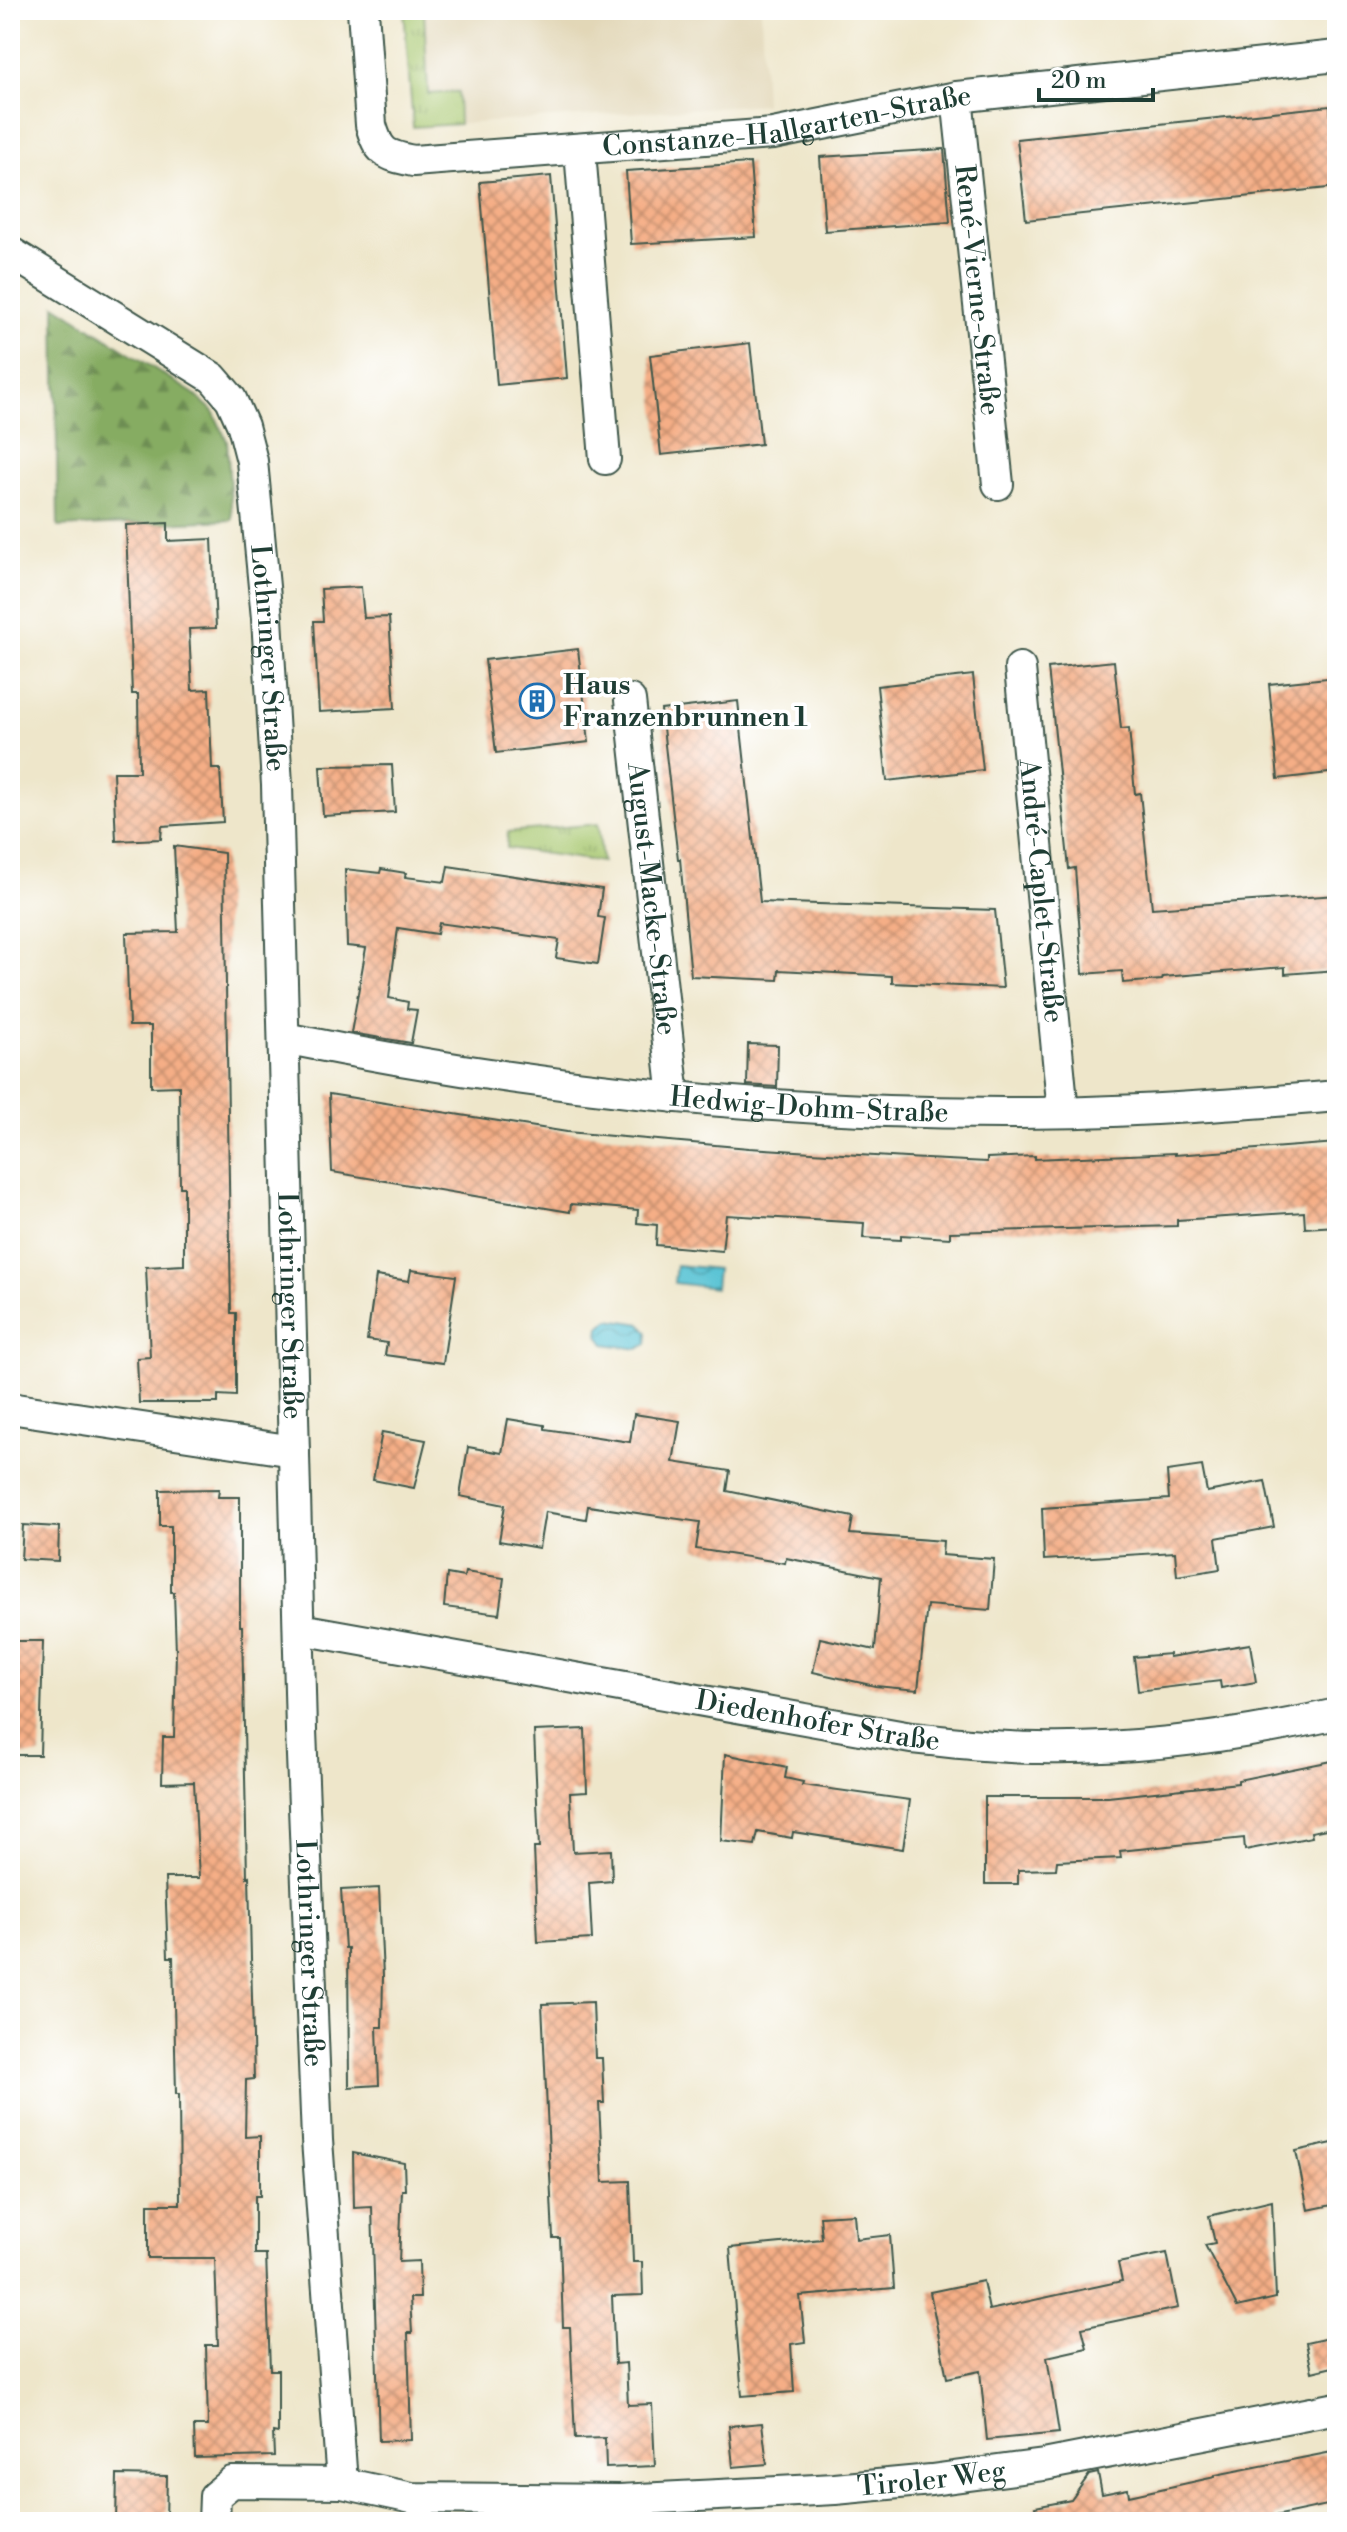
<svg xmlns="http://www.w3.org/2000/svg" width="1347" height="2532" font-family="'Libre Bodoni',serif">
	<defs>
		<pattern id="grass-tufts" width="24" height="20" patternUnits="userSpaceOnUse" patternTransform="scale(2)"><rect width="24" height="20" fill="#a8c870"/><path d="M3 7l-1-3M5 7V3M7 7l1-3M15 17l-1-3M17 17v-4M19 17l1-3" fill="none" stroke="#88a45d"/></pattern>
		<pattern id="forest-firs" width="22" height="20" patternUnits="userSpaceOnUse" patternTransform="scale(2)"><rect width="22" height="20" fill="#86ac62"/><path d="M5 1l3.5 6h-7zM16 11l3.5 6h-7z" fill="#6d8d52"/></pattern>
		<pattern id="water-waves" width="16" height="10" patternUnits="userSpaceOnUse" patternTransform="scale(2)"><rect width="16" height="10" fill="#59c3d4"/><path d="M0 5q4-4 8 0t8 0" fill="none" stroke="#49a0ad"/></pattern>
		<pattern id="building-cross-hatch" width="8" height="8" patternUnits="userSpaceOnUse" patternTransform="scale(2)"><rect width="8" height="8" fill="#f5ae86"/><path d="M0 0l8 8M0 8l8-8" fill="none" stroke="#c68f6e"/></pattern>
	</defs>
	<rect width="100%" height="100%" fill="#fff"/>
	<filter id="ink" filterUnits="userSpaceOnUse"><feTurbulence type="fractalNoise" baseFrequency=".0125" numOctaves="2"/><feDisplacementMap in="SourceGraphic" scale="16" xChannelSelector="R" yChannelSelector="G"/><feConvolveMatrix kernelMatrix="1 2 1 2 8 2 1 2 1" color-interpolation-filters="sRGB"/></filter>
	<filter id="wash" filterUnits="userSpaceOnUse"><feTurbulence type="fractalNoise" baseFrequency=".006" numOctaves="4" result="noise"/><feDisplacementMap in="SourceGraphic" scale="32" xChannelSelector="R" yChannelSelector="G"/><feGaussianBlur stdDeviation="1.8" result="paint"/><feColorMatrix in="noise" values="0 0 0 0 0 0 0 0 0 0 0 0 0 0 0 0 0 1.4 0 .05"/><feComposite in="paint" operator="in"/></filter>
	<g filter="url(#wash)">
		<rect width="100%" height="100%" fill="#eee6ca"/>
		<path fill="#e2d7b7" d="M404 10H761L765 104 413 127Z"/>
		<path fill="url(#grass-tufts)" stroke="#648252" stroke-width="2" d="M404 10H424L428 94 458 92 459 124 413 127Z
			M598 824 602 862 507 848 508 832Z"/>
		<path fill="url(#forest-firs)" stroke="#52744b" stroke-width="2" d="M55 305 194 394 213 411 227 441 232 520 58 527Z"/>
		<path fill="url(#water-waves)" stroke="#3c8084" stroke-width="2" d="M676 1265 717 1269 715 1288 674 1283Z
			M609 1319 642 1324 648 1333 647 1344 638 1349 605 1344 599 1336 600 1327Z"/>
		<g id="blocks">
			<path fill="url(#building-cross-hatch)" d="M1330 106 1337 187 1026 220 1017 139Z
				M944 149 950 222 825 231 820 157Z
				M750 163 756 237 631 244 626 171Z
				M551 176 567 378 497 385 480 182Z
				M750 343 761 444 661 455 650 355Z
				M168 523V541L212 539 216 628 189 629 192 690 209 689 212 769H220L223 822 162 826 161 839 116 841 113 772H139L138 694H132L126 525Z
				M361 587 364 618 389 617 395 708 319 712 314 621H323L321 589Z
				M578 649 589 742 496 753 485 660Z
				M1114 661 1121 729 1129 728 1135 794 1140 793 1152 908 1337 895V970L1285 974V967L1163 977 1162 980 1123 983 1122 971 1083 974 1075 868 1069 869 1048 668Z
				M973 675 983 770 887 781 877 686Z
				M1337 677V772L1278 779 1269 684Z
				M738 701 760 902 995 910 1003 988 892 983V976L779 970 778 980 691 976 680 859H678L661 710Z
				M392 765 395 812 323 816 320 766Z
				M174 846 224 853 231 1313H236V1396L218 1395V1403H139L137 1358 150 1357 146 1267 184 1265V1187H180L179 1086 151 1087V1026H129L126 933 178 932Z
				M448 866 602 889 598 917 605 918 598 964 556 958 559 940 439 923 437 934 398 928 389 998 408 1002 407 1009 417 1010 411 1043 351 1033 366 948 347 946 345 869 380 873 381 869 406 873 405 877 445 882Z
				M748 1044 778 1045 777 1087 747 1085Z
				M329 1094 567 1132 749 1148 906 1158 987 1162V1158L1035 1156V1159L1175 1153V1155L1337 1143V1226L1305 1228 1304 1212 1177 1220V1226L950 1232V1238L901 1235V1240L863 1238 864 1223 726 1215 722 1251 656 1245 657 1225 637 1223 638 1210 571 1204 570 1212 332 1172Z
				M411 1270 456 1276 443 1363 385 1355 387 1343 367 1340 376 1276 409 1281Z
				M634 1414 680 1421 673 1462 730 1471 727 1491 853 1517 850 1534 943 1541 942 1555 994 1559 990 1610 927 1605 918 1690 875 1686 813 1672 820 1638 875 1650 881 1577 786 1558 785 1563 696 1549 700 1522 588 1506 586 1519 545 1512 539 1548 499 1541 505 1505 460 1496 468 1447 502 1453 508 1419 545 1425V1429L630 1442Z
				M382 1432 426 1440 414 1488 373 1480Z
				M1202 1466 1207 1492 1265 1481 1274 1527 1216 1538 1220 1569 1177 1576 1175 1552 1044 1560 1042 1508 1169 1499 1167 1471Z
				M219 1489 218 1497H240V1626H242L247 1877 249 1876 254 2079 246 2080 245 2137 260 2136V2196H255V2254H266L270 2370H278V2433L273 2432 274 2456 195 2458 194 2426H208L206 2345H218L215 2258H148V2204H180L179 2094H176L173 1957H168L165 1878H199L194 1782 162 1783 163 1737H174L176 1652 174 1592H171V1526H160V1490Z
				M23 1525 59 1527 58 1561 21 1559Z
				M465 1572 504 1578 499 1614 444 1607 447 1574 464 1577Z
				M10 1641H43L40 1755H10Z
				M1250 1644 1256 1682 1221 1688 1220 1681 1138 1691 1134 1657 1169 1654V1657Z
				M585 1729 587 1792 570 1793 573 1852 611 1850 612 1881 589 1883 592 1939 538 1942 534 1848H539L534 1731Z
				M725 1754 787 1767 785 1778 803 1782 802 1785 910 1800 903 1849 793 1832 792 1838 758 1832 755 1845 721 1841Z
				M1337 1760V1827L1311 1832 1312 1837 1245 1850 1244 1838 1120 1851 1121 1858 1057 1861 1056 1869 1018 1870V1884H985V1797H1108L1238 1783V1780Z
				M379 1888 383 1976 382 2027H377L379 2085 349 2087 348 1948H345L341 1890Z
				M593 2002 595 2058H602L604 2103H599L603 2182 630 2181 633 2262H642L643 2295 612 2296 615 2364 626 2363 628 2405 652 2404 655 2466 606 2468 605 2438 575 2439 570 2327H563L560 2238H553L542 2004Z
				M1337 2142V2204L1308 2210 1296 2151Z
				M353 2153 404 2163 405 2190H402L399 2262 419 2261 420 2298H410L412 2333H408L411 2440 379 2441 372 2207 354 2208Z
				M1272 2201 1276 2298 1237 2307 1205 2245 1215 2243 1209 2216Z
				M854 2214 856 2239 890 2235 894 2288 800 2296 805 2342 791 2344 794 2392 742 2396 730 2248 822 2239 820 2216Z
				M1167 2253 1178 2308 1082 2328 1087 2348 1047 2357 1059 2433 987 2440 980 2371 947 2378 930 2292 983 2281 989 2310 1122 2281 1118 2263Z
				M1337 2336V2366L1312 2372 1306 2343Z
				M762 2423 767 2464 733 2467 729 2426Z
				M1337 2451V2503L1275 2516 1276 2522H1037L1035 2507 1071 2500 1089 2475 1098 2473 1102 2494 1128 2489 1129 2496 1215 2477V2475Z
				M117 2475 167 2476 166 2522H116Z"/>
		</g>
	</g>
	<g filter="url(#ink)">
		<use href="#blocks" fill-opacity="0" stroke="#3e564a" stroke-width="2"/>
		<g fill="none" stroke-linecap="round" stroke-linejoin="round">
			<g stroke="#3e564a" stroke-width="34">
				<g id="minor">
					<path id="s1" d="M363 10 371 125C379 153 385 155 413 161L773 134 957 97 1337 56"/>
					<path id="s2" d="M957 97 998 484"/>
					<path d="M580 151 605 459"/>
					<path id="s3" d="M10 252 213 378 231 399 243 426 252 461 267 618 277 785 301 1730 317 2140 342 2483"/>
					<path id="s4" d="M1020 668 1063 1112"/>
					<path id="s5" d="M630 700 674 1097"/>
					<path id="s6" d="M284 1038C525 1087 771 1114 1017 1113 1124 1113 1231 1105 1337 1096"/>
					<path d="M10 1408 294 1451"/>
					<path id="s7" d="M300 1629 911 1738C953 1742 996 1748 1039 1748 1140 1750 1239 1736 1337 1714"/>
					<path id="s8" d="M214 2522 215 2496 232 2482 342 2483 412 2498 619 2500 835 2489 931 2480 1044 2465 1337 2408"/>
				</g>
			</g>
			<use href="#minor" stroke="#fff" stroke-width="30"/>
		</g>
	</g>
	<defs>
		<g id="building-ring" transform="scale(1.8)"><circle r="9.5" fill="#fff" stroke="#1f6fb2" stroke-width="1.5"/><path d="M-4-6H4V6H1V3H-1V6H-4ZM-2.5-4.3h1.7v1.8h-1.7ZM.8-4.3h1.7v1.8H.8ZM-2.5-1h1.7V.8h-1.7ZM.8-1h1.7V.8H.8Z" fill="#1f6fb2"/></g>
	</defs>
	<g fill-rule="evenodd">
		<use href="#building-ring" x="537" y="701"/>
	</g>
	<g text-anchor="middle" dominant-baseline="central" stroke-width="7" stroke-linejoin="round" paint-order="stroke">
		<g font-size="28" fill="#1f3d34" stroke="#fff">
			<text stroke="none"><textPath href="#s1" startOffset="552">Constanze-Hallgarten-Straße</textPath></text>
			<text stroke="none"><textPath href="#s2" startOffset="194">René-Vierne-Straße</textPath></text>
			<text stroke="none"><textPath href="#s3" startOffset="530">Lothringer Straße</textPath></text>
			<text stroke="none"><textPath href="#s4" startOffset="224">André-Caplet-Straße</textPath></text>
			<text stroke="none"><textPath href="#s5" startOffset="200">August-Macke-Straße</textPath></text>
			<text stroke="none"><textPath href="#s6" startOffset="530">Hedwig-Dohm-Straße</textPath></text>
			<text stroke="none"><textPath href="#s3" startOffset="1178">Lothringer Straße</textPath></text>
			<text stroke="none"><textPath href="#s7" startOffset="526">Diedenhofer Straße</textPath></text>
			<text stroke="none"><textPath href="#s3" startOffset="1826">Lothringer Straße</textPath></text>
			<text stroke="none"><textPath href="#s8" startOffset="750">Tiroler Weg</textPath></text>
		</g>
		<g font-size="28" font-weight="bold" fill="#1f3d34" stroke="#fff" text-anchor="start">
			<text x="563" y="685">Haus<tspan x="563" dy="32">Franzenbrunnen 1</tspan></text>
		</g>
	</g>
	<rect width="1347" height="2532" fill="none" stroke="#fff" stroke-width="40"/>
	<path d="M1039 88v12h114v-12" fill="none" stroke="#1f3d34" stroke-width="4"/>
	<text x="1051" y="88" font-size="24" fill="#1f3d34" stroke="#ffffff" stroke-width="6" paint-order="stroke">20 m</text>
</svg>
